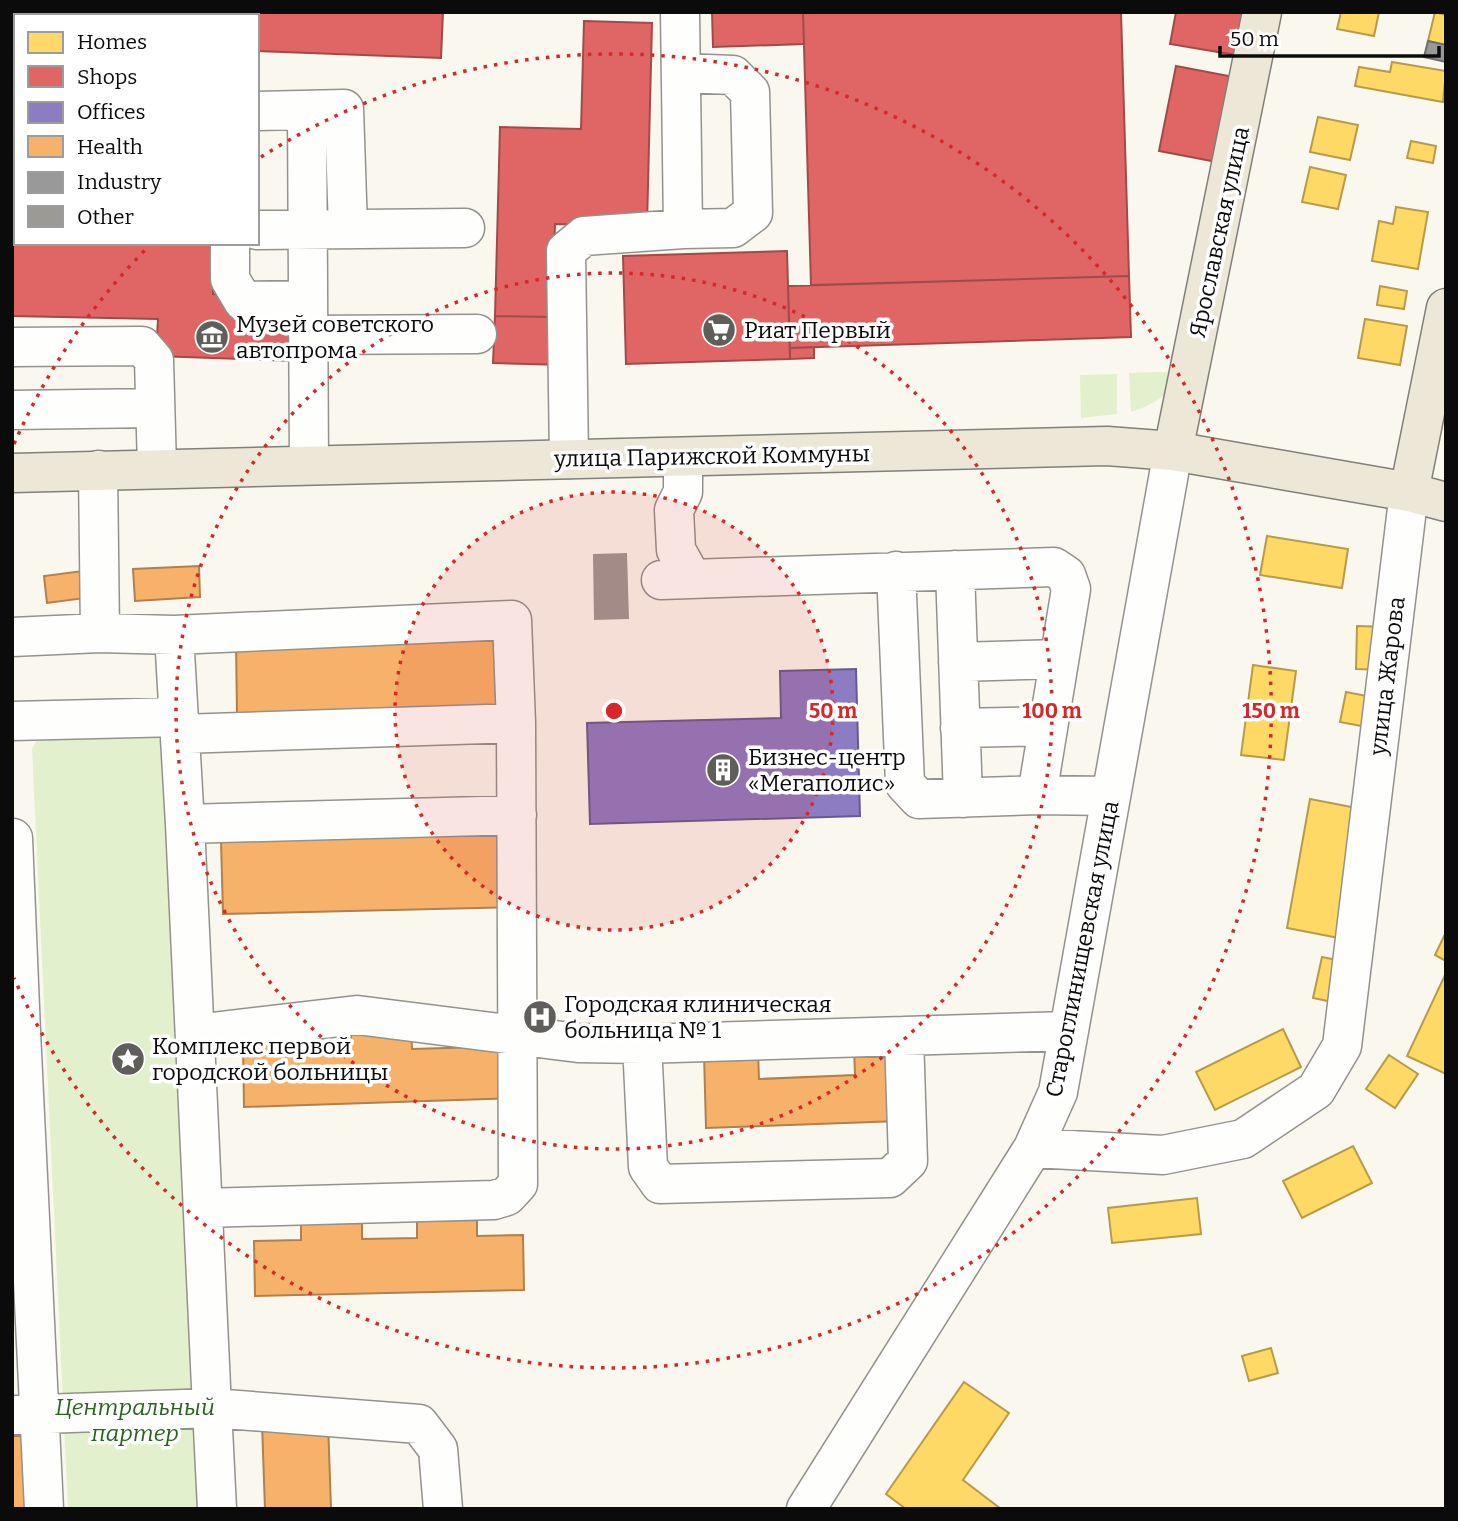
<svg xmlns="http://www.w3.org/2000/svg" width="1458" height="1521" font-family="Bitter,serif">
	<rect width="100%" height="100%" fill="#faf8ee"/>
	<path fill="#e2f0cd" d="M1190 371C1172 390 1156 405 1131 412L1129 373Z
		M1117 374V414L1081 418 1080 375Z
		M139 715 163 744 213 1509H68L32 749 49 716Z"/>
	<path fill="#ffd966" stroke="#b69b4b" stroke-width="2" d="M1341 12H1379L1374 36 1337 29Z
		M1435 12 1446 15V45L1428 41Z
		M1392 62 1446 71 1443 102 1355 86 1359 67 1390 72Z
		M1318 117 1358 125 1350 160 1310 152Z
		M1411 141 1436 146 1433 163 1407 158Z
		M1310 167 1346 175 1338 209 1302 202Z
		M1396 207 1428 212 1418 269 1372 261 1379 221 1393 224Z
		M1380 286 1407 291 1404 309 1377 305Z
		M1365 319 1407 326 1400 365 1358 358Z
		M1267 536 1348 549 1342 588 1260 575Z
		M1357 626 1390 627 1388 670 1356 669Z
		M1253 665 1296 671 1284 760 1241 755Z
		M1346 692 1393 701 1388 731 1340 722Z
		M1310 799 1362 809 1339 938 1287 928Z
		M1446 932V961L1435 955Z
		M1322 957 1357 964 1347 1005 1313 998Z
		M1446 973V1074L1407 1056Z
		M1283 1029 1301 1067 1215 1110 1196 1072Z
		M1389 1055 1418 1074 1395 1108 1366 1089Z
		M1353 1146 1372 1183 1302 1218 1283 1181Z
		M1197 1198 1201 1234 1112 1243 1108 1208Z
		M1271 1348 1278 1373 1249 1381 1242 1356Z
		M964 1382 1009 1413 963 1480 1001 1509H906L886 1494Z"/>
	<path fill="#e06666" stroke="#a04b4b" stroke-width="2" d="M12 12H443L441 58 257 51V16H16V243H214L213 294 327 298 324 362 156 356 158 319 12 316Z
		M712 12H803L804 44 713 47Z
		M803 12H1121L1129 276 811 285Z
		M1176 12H1244L1236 55 1170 44Z
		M584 21 652 23 647 226 555 224 552 317 495 316 500 127 581 129Z
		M1176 66 1234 77 1217 162 1159 151Z
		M787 251 790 359 626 364 623 256Z
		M1129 276 1131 337 790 348 788 286Z
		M495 316 552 317 564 365 493 363Z
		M814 347V358L790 359V348Z"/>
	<path fill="#8e7cc3" stroke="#675a8c" stroke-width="2" d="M856 669 860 816 590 824 587 723 781 718 780 671Z"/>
	<path fill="#f6b26b" stroke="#b0804e" stroke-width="2" d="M199 566 200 597 135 601 133 569Z
		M90 570 93 597 47 603 44 576Z
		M525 635 526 709 237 715 236 641Z
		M523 834 525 907 223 914 221 840Z
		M411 1026 412 1049 480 1047 518 1036 521 1098 244 1107 243 1045 282 1044V1054L351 1051V1027Z
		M897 1047 899 1121 706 1128 704 1054 758 1052 759 1079 855 1075 854 1048Z
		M477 1220V1236L523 1235 524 1290 255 1296 254 1241 301 1240V1224L362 1223V1239L417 1238V1221Z
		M328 1421 331 1509H265L262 1424Z
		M12 1436H40L42 1509H12Z"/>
	<path fill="#999" stroke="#6e6e6e" stroke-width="2" d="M1428 41 1446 45V62L1424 57Z"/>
	<path fill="#9c9a94" d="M627 553 629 619 594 620 593 554Z"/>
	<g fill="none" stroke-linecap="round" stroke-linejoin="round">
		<g stroke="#93928d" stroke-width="41">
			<path id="minor" d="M680 12 683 229
				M307 110 309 465
				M257 111 344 109 348 229
				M257 230 465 228
				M230 243V279L243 301 308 300
				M308 335 477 334
				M12 347 142 346 154 360 157 468
				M12 410 154 408
				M683 457V492L674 510 676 550 686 568
				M569 459 566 251 584 236 683 229 733 228 753 213 750 92 733 75 681 73
				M98 470 100 633
				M955 570 963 798
				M896 571 905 784 919 799 1037 795 1111 796
				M661 580 1054 567 1066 575 1071 589 1037 795
				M174 635 185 824 517 815
				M12 637 100 633 174 635 512 620 516 723 181 734
				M958 662 1059 659
				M12 721 179 717
				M960 728 1048 726
				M185 824 212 1408 419 1424 438 1449 443 1509
				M13 838 21 1032
				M12 1032H21L44 1509
				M195 1034 357 1015 578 1043 642 1044 1069 1031
				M642 1044 648 1167 660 1184 890 1178 908 1161 904 1036
				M1033 1148 1163 1155 1243 1139 1316 1090 1342 1046 1409 492
				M204 1208 494 1200 507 1196 518 1184 516 723
				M14 1415 212 1408 217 1509
				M806 1509 1033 1148 1058 1092 1173 451"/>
		</g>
		<g stroke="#807f7a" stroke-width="41">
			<path id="major" d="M1173 451 1262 12
				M12 473 1107 446 1173 451 1409 492 1446 502
				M1409 492 1446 308"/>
		</g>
		<use href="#minor" stroke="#fefefc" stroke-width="38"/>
		<use href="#major" stroke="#ece7d6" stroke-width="38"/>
	</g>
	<circle cx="614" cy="711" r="219" fill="#d62828" fill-opacity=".12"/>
	<g fill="none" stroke="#d62828" stroke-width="3.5" stroke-dasharray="3.5 7">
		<circle cx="614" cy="711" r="219"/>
		<circle cx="614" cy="711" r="438"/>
		<path d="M14 444A657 657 0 0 1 149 246M261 157A657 657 0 1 1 14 978"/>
	</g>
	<defs>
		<g id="supermarket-disc" transform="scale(1.75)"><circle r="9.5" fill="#5f5e5a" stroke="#fff"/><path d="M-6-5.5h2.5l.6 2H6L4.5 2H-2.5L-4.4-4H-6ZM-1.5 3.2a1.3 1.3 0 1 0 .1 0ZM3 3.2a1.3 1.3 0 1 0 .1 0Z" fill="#fff"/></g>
		<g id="museum-disc" transform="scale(1.75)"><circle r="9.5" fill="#5f5e5a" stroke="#fff"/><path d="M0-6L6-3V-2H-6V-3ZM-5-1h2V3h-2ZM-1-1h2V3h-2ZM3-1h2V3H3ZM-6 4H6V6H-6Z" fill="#fff"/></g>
		<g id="building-disc" transform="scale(1.75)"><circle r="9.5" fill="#5f5e5a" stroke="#fff"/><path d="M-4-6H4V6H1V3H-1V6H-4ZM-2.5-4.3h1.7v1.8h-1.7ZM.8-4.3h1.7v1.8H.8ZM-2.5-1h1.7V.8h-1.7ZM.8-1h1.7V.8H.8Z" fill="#fff"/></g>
		<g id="hospital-disc" transform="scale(1.75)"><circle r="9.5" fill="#5f5e5a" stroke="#fff"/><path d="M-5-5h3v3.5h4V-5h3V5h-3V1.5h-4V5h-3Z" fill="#fff"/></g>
		<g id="sight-disc" transform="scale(1.75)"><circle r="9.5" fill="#5f5e5a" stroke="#fff"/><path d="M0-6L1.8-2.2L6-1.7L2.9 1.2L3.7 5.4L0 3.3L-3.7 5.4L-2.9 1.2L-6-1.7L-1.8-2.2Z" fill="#fff"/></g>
	</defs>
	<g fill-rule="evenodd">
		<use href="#supermarket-disc" x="719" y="330"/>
		<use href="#museum-disc" x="212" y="337"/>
		<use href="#building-disc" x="723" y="770"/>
		<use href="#hospital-disc" x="540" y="1017"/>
		<use href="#sight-disc" x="128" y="1059"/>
	</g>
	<g text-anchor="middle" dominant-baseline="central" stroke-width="7" stroke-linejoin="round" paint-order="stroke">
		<g font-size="23" fill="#0b0b0b" stroke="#fff">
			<text transform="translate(1219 232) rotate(-78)">Ярославская улица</text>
			<text transform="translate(712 456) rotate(-1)">улица Парижской Коммуны</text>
			<text transform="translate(1387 676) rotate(-83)">улица Жарова</text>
			<text transform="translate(1082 949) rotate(-79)">Староглинищевская улица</text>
		</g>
		<g font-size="23" fill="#0b0b0b" stroke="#fff" text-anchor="start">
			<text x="236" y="324">Музей советского<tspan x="236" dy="26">автопрома</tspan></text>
			<text x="744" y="330">Риат Первый</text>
			<text x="748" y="757">Бизнес-центр<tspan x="748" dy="26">«Мегаполис»</tspan></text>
			<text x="564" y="1004">Городская клиническая<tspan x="564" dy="26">больница № 1</tspan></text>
			<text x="152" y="1046">Комплекс первой<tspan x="152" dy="26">городской больницы</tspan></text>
		</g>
		<g font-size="23" font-style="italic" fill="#28641a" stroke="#fff">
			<text x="135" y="1407">Центральный<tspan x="135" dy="26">партер</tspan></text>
		</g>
	</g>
	<circle cx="614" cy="711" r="10" fill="#d62828" stroke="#fff" stroke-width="3.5"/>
	<g font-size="21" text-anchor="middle" font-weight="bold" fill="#d62828" stroke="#fff" stroke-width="7" stroke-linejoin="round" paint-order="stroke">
		<text x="833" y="718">50 m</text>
		<text x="1052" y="718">100 m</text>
		<text x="1271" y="718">150 m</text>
	</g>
	<rect width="1458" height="1521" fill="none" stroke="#0b0b0b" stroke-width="28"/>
	<rect x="14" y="14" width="245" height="231" fill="#ffffff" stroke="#9d9d9d" stroke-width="2"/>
	<rect x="28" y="32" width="35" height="21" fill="#ffd966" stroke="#9d9d9d" stroke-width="2"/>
	<text x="77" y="49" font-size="21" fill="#0b0b0b">Homes</text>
	<rect x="28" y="66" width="35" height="21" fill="#e06666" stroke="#9d9d9d" stroke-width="2"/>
	<text x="77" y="84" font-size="21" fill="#0b0b0b">Shops</text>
	<rect x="28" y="102" width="35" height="21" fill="#8e7cc3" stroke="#9d9d9d" stroke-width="2"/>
	<text x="77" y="119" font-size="21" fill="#0b0b0b">Offices</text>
	<rect x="28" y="136" width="35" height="21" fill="#f6b26b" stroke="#9d9d9d" stroke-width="2"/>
	<text x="77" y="154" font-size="21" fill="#0b0b0b">Health</text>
	<rect x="28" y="172" width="35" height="21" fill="#999999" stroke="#9d9d9d" stroke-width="2"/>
	<text x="77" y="189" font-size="21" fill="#0b0b0b">Industry</text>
	<rect x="28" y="206" width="35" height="21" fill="#9c9a94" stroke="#9d9d9d" stroke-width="2"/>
	<text x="77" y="224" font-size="21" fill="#0b0b0b">Other</text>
	<path d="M1220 46v10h219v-10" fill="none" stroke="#0b0b0b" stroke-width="3.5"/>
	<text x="1230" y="46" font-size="21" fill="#0b0b0b" stroke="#ffffff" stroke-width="5" paint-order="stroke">50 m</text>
</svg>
